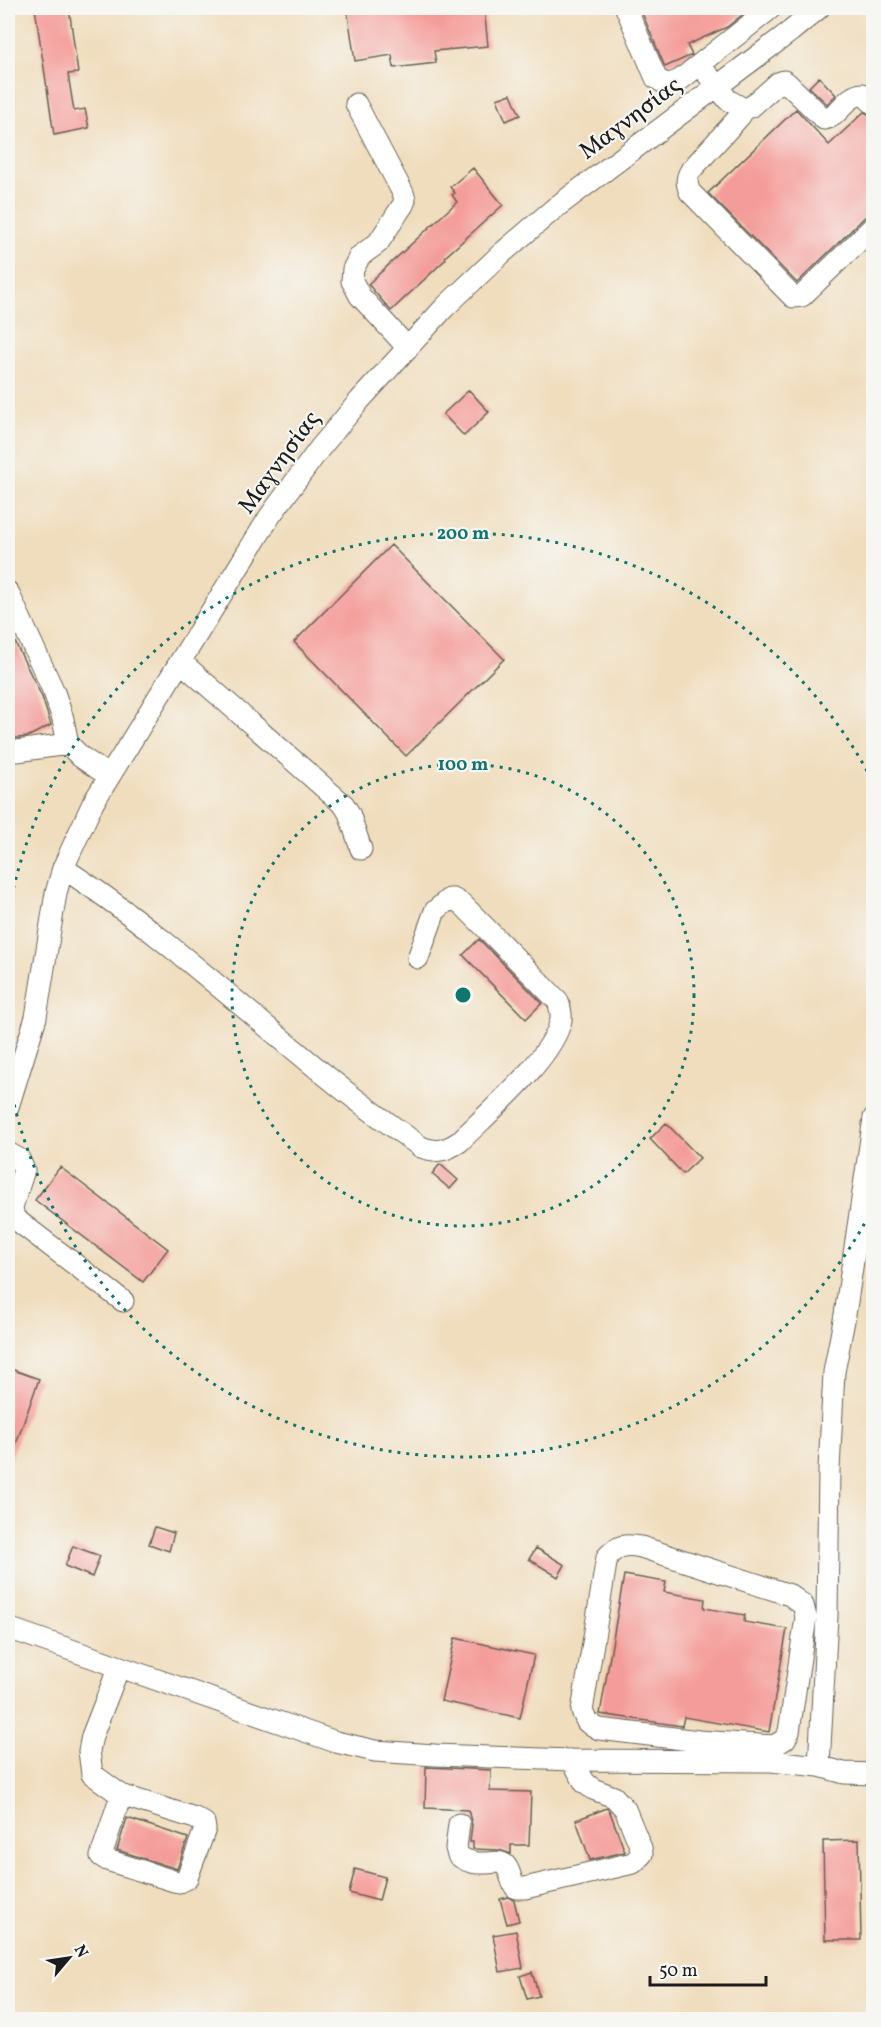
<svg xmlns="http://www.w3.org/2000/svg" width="881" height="2027" font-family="Vollkorn,serif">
	<rect width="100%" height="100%" fill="#f6f6f2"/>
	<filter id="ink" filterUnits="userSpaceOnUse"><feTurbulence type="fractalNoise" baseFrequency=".0167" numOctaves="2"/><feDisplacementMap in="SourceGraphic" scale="12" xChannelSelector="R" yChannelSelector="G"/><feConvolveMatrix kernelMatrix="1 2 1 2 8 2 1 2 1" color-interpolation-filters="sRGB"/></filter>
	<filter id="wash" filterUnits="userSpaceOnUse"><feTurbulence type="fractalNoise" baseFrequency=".008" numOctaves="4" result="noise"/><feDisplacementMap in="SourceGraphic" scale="24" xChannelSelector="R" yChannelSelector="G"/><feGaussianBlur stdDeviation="1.35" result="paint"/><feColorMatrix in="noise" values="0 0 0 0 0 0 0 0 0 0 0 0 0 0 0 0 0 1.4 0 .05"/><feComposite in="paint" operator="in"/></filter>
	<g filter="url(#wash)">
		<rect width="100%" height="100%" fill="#f0ddbd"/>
		<g id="blocks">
			<path fill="#f49c99" d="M35 8H69L78 73 68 74 74 111 85 109 89 128 54 135Z
				M347 8H484L488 46 434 51 436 63 394 68 392 55 355 61Z
				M640 8H751L727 27 687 45 692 55 665 67Z
				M819 77 836 95 827 104 809 87Z
				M511 94 520 115 506 121 497 99Z
				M796 109 829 145 864 112 873 116V214L865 217 797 283 708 193Z
				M473 168 503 205 445 257 446 259 391 311 368 284 457 202 452 195 455 193 450 187Z
				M469 390 489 412 464 436 443 414Z
				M391 545 504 659 406 756 294 642Z
				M8 628 42 697 51 725 27 737 17 738 9 737 8 734Z
				M479 939 542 1003 526 1019 463 955Z
				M666 1123 700 1158 683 1174 650 1139Z
				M440 1164 458 1180 450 1189 432 1174Z
				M60 1167 168 1249 143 1282 35 1200Z
				M8 1368 39 1379 9 1464H8Z
				M155 1527 174 1533 169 1551 149 1544Z
				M73 1546 100 1556 92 1577 65 1566Z
				M536 1548 565 1565 558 1577 529 1559Z
				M624 1575 666 1582 664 1592 705 1599 704 1608 745 1615 744 1622 787 1629 769 1732 684 1717 682 1726 600 1714Z
				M455 1638 534 1655 520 1718 441 1701Z
				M426 1767 491 1770 490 1791 531 1792 529 1845H511V1854L499 1850 473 1849V1842H470L472 1825 468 1810 425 1808Z
				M607 1808 610 1812 625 1852 590 1860 576 1820Z
				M127 1818 188 1838 177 1869 117 1850Z
				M859 1840 861 1940H825L823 1841Z
				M355 1869 385 1877 379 1901 349 1893Z
				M508 1897 514 1900 519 1921 507 1924 500 1899Z
				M516 1931 523 1968 500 1972 493 1935Z
				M532 1972 539 1996 527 1999 520 1976Z"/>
		</g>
	</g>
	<g filter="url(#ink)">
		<use href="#blocks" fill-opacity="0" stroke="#666054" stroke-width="1.5"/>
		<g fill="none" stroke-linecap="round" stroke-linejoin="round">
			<g stroke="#666054" stroke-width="23">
				<path id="minor" d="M626 8 656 78C665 85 670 85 680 80L771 8
					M708 75 728 100 744 109
					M356 104 403 193 405 200 403 205 378 243 360 256 353 269 352 281 360 296 408 348
					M874 104 863 94C845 95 840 117 824 119L787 83 784 81 778 83 751 107 744 109 740 116 691 170C686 178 686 183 690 192L793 297 802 296 874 226
					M8 592 54 692 63 719 68 744 81 757 109 776
					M181 662 344 805 349 813 361 849
					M8 750 17 751 68 744
					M63 868C162 932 248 1014 340 1087 366 1108 394 1127 421 1147 437 1153 445 1151 459 1142 488 1113 553 1058 561 1020 562 1013 560 1008 558 1001L462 904 453 899H449L435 911 418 958
					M8 1107 36 1017 56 893 63 868 93 803 270 516 320 448 360 400 445 307 501 254 555 208 791 31 819 8
					M8 1153 19 1159 24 1170 12 1207 14 1218 123 1301
					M8 1628 336 1742 375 1751 435 1755 572 1760 771 1761 819 1766 844 1773 874 1774
					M119 1667 92 1736 89 1751 92 1774 121 1795 195 1818 204 1823 205 1829 187 1878 179 1882 174 1881 107 1860 101 1856 121 1795
					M771 1761 774 1746 785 1739 789 1732 806 1617 803 1605 790 1595 641 1547C625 1544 618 1545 607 1557L582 1711 587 1722 599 1729 699 1741 774 1746
					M819 1766 827 1616 829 1470 834 1372 845 1315 874 1118
					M459 1824 456 1848 458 1855C477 1871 497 1857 505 1865 511 1871 510 1881 516 1888H525L633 1863 642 1854 641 1848 625 1809 614 1797 593 1789 585 1783 572 1760"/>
			</g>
			<use href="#minor" stroke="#fff" stroke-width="21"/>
		</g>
	</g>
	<g fill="none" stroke="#0f766e" stroke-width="3" stroke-dasharray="3 6">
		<circle cx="463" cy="995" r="231"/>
		<path d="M873 1208A462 462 0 0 1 8 1075M8 915A462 462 0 0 1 873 782"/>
	</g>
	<g text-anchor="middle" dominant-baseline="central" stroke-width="4.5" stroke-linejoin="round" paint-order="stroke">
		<g font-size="24" fill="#1c1c1c" stroke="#f6f6f2">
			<text transform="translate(631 119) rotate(-37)">Μαγνησίας</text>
			<text transform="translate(280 463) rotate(-54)">Μαγνησίας</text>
		</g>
	</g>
	<circle cx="463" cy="995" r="9" fill="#0f766e" stroke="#f6f6f2" stroke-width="3"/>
	<g font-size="18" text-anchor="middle" font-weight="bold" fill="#0f766e" stroke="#f6f6f2" stroke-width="4.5" stroke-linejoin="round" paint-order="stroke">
		<text x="463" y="539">200 m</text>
		<text x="463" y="770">100 m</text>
	</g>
	<rect width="881" height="2027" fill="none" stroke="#f6f6f2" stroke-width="30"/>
	<g transform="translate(69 1958) rotate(61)" stroke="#f6f6f2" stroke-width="4.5" paint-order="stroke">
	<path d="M0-4.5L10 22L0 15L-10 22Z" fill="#1c1c1c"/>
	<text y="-9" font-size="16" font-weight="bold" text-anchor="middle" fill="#1c1c1c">N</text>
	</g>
	<path d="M650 1976v9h116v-9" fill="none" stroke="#1c1c1c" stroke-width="3"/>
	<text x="659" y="1976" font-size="18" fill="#1c1c1c" stroke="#f6f6f2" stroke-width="4.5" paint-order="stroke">50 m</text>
</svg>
